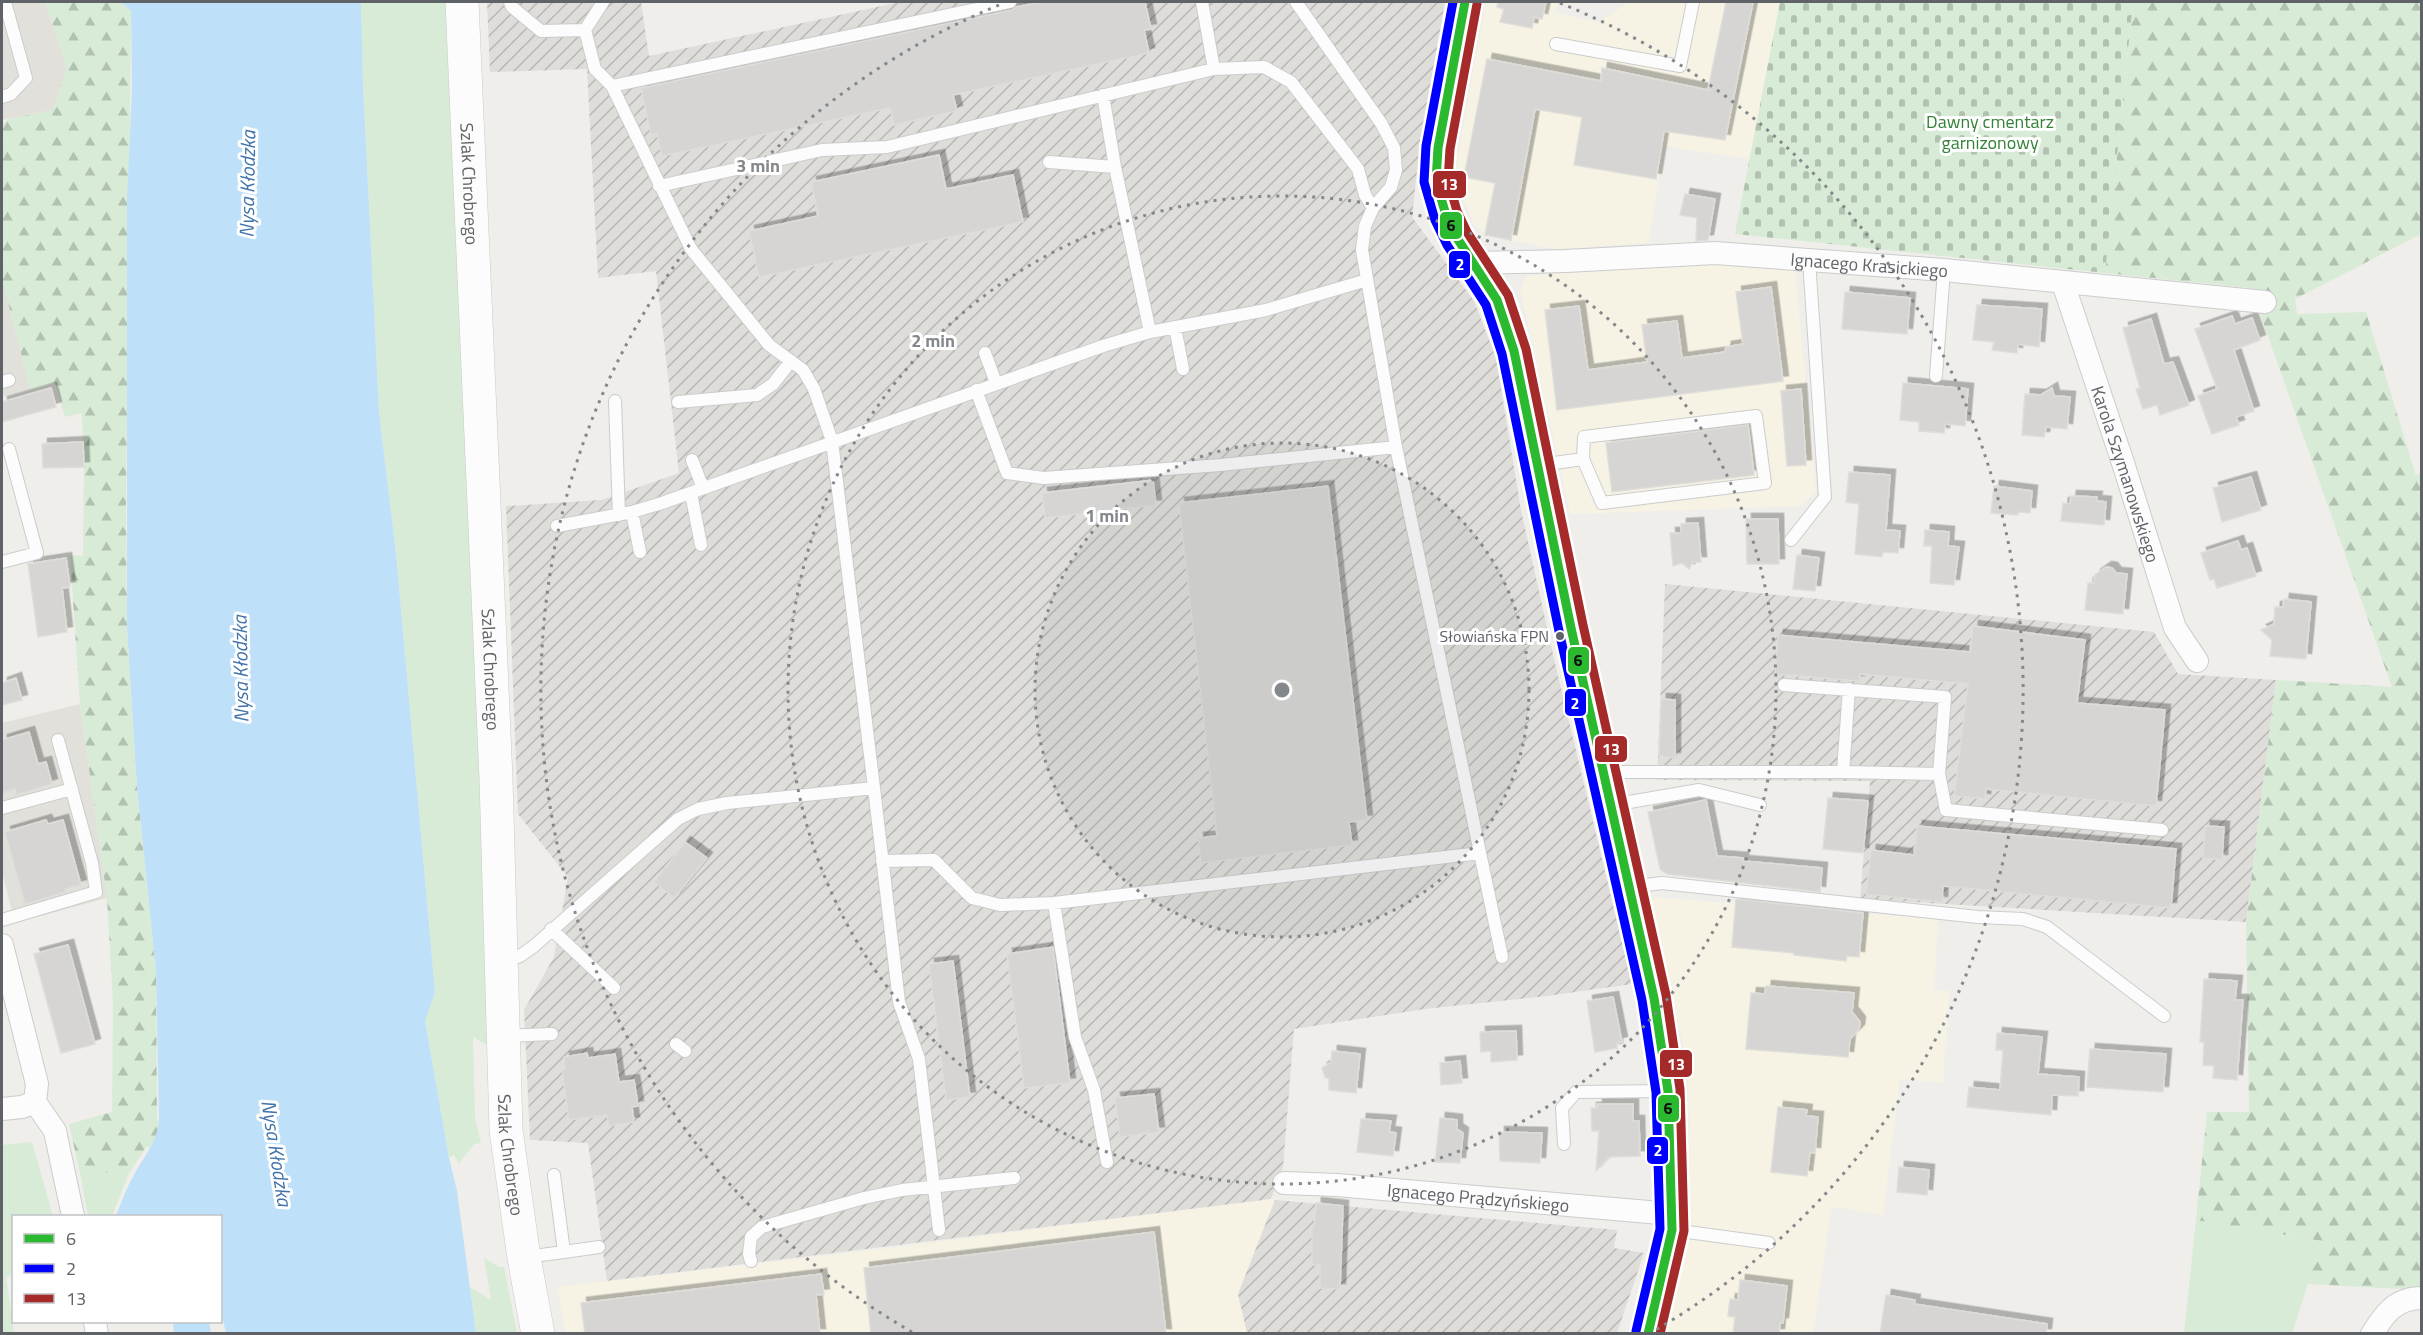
<svg xmlns="http://www.w3.org/2000/svg" width="2423" height="1335" font-family="'Titillium Web',sans-serif">
	<defs>
		<pattern id="industrial-furrows" width="10" height="10" patternUnits="userSpaceOnUse" patternTransform="scale(1.5)"><rect width="10" height="10" fill="#dfddda"/><path d="M-1 1l2-2M0 10L10 0M9 11l2-2" fill="none" stroke="#b8b7b5"/></pattern>
		<pattern id="forest-firs" width="22" height="20" patternUnits="userSpaceOnUse" patternTransform="scale(1.5)"><rect width="22" height="20" fill="#d8ebd6"/><path d="M5 1l3.5 6h-7zM16 11l3.5 6h-7z" fill="#b2c2b1"/></pattern>
		<pattern id="cemetery-stones" width="16" height="16" patternUnits="userSpaceOnUse" patternTransform="scale(1.5)"><rect width="16" height="16" fill="#d8ebd6"/><path d="M2 7V4a2 2 0 0 1 4 0v3zM10 15v-3a2 2 0 0 1 4 0v3z" fill="#b2c2b1"/></pattern>
		<filter id="shadow"><feDropShadow dx="5.5" dy="-5.5" stdDeviation="0" flood-color="#0004"/></filter>
	</defs>
	<rect width="100%" height="100%" fill="#efeeea"/>
	<path fill="#f7f3e4" d="M1486 2H1557L1555 13 1599 22 1629 2H1780L1750 159 1664 146 1649 243 1555 249 1485 235 1474 224 1460 192 1457 160Z
		M1707 262 1795 270 1816 491 1801 506 1570 514 1520 289 1527 276Z
		M1650 897 1938 919 1934 990 1949 991 1943 1083 1900 1079 1883 1215 1836 1207 1831 1211 1813 1333H1666L1686 1247 1690 1202 1688 1068Z
		M1271 1199 1275 1200 1238 1294 1247 1333H566L557 1287 883 1249Z"/>
	<path fill="url(#industrial-furrows)" d="M487 2H641L649 56 900 2H1445L1420 142 1412 217 1474 301 1496 358 1521 510 1554 659 1632 984 1547 996 1425 1009 1294 1029 1283 1167 1271 1199 607 1281 588 1143 530 1140 524 1010 554 957 568 877 518 814 506 506 602 500 679 473 656 271 598 278 587 69 490 72Z
		M1665 584 2154 632 2178 674 2276 680 2246 922 1860 899 1870 781 1657 780Z
		M1275 1200 1617 1230 1614 1248 1644 1253 1617 1333H1247L1238 1294Z"/>
	<path fill="#e2e0da" d="M2 2H45L67 68 53 110 2 120Z
		M2 278 30 389 2 397Z
		M80 704 107 898 15 923 2 872V723Z"/>
	<path fill="#d8ebd6" d="M361 2H451L480 680 487 1045 473 1037 475 1117 481 1143 474 1144 459 1164 454 1155 449 1158 425 1021 435 992 396 553 379 412 363 83Z
		M32 1142 53 1216H14L13 1275 6 1276 14 1333H2V1145Z
		M80 1173H129L112 1216H88Z
		M2196 1220 2322 1241 2292 1333 2184 1334Z
		M484 1258 499 1267H504L517 1333H476L470 1287 491 1300Z"/>
	<path fill="url(#forest-firs)" d="M45 2H121L131 10 126 506 127 627 137 787 156 971 157 1120 159 1121 158 1133 151 1149 147 1146 129 1173H80L69 1124 112 1112 113 1004 107 898 80 704 70 555 83 556 84 471 82 413 65 417 55 383 30 389 2 278V126L8 119 53 110 67 68Z
		M2133 2H2421V234L2295 299 2297 314 2366 312 2416 476 2421 473V1290L2307 1284 2322 1241 2196 1220 2207 1112H2249L2246 922 2276 680 2392 687 2251 288 2105 273Z"/>
	<path fill="url(#cemetery-stones)" d="M1780 2H2133L2105 273 1735 234Z"/>
	<path fill="#bfe0f9" d="M121 2H361L363 83 379 412 396 553 435 992 425 1021 449 1158 457 1191 476 1333H226L220 1307V1216H116C121 1203 126 1189 133 1177 143 1157 157 1144 159 1121L156 971 137 787 127 627V200L132 88 131 11Z
		M186 1322H209L211 1333H174L173 1324Z"/>
	<path fill="#d6d5d3" stroke="#deddd9" stroke-width="1.5" filter="url(#shadow)" d="M1042 2H1145L1151 29 1144 30 1149 53 953 95 957 111 894 125 890 108 662 156 657 134 651 135 641 88 1012 10 1016 7Z
		M1498 2H1546L1542 19 1534 17 1532 28 1500 22 1504 9 1497 7Z
		M1726 2H1753L1725 140 1664 131 1656 179 1574 165 1582 117 1535 109 1511 240 1485 235 1495 183 1464 177 1487 59 1601 81 1602 68 1708 90Z
		M939 155 946 189 1013 175 1023 222 759 277 749 231 818 216 811 182Z
		M1685 194 1715 199 1708 240 1696 241 1697 218 1680 215Z
		M1771 287 1783 381 1557 410 1545 310 1579 306 1588 370 1647 362 1642 325 1677 321 1682 358 1725 352 1726 347 1743 344 1736 292Z
		M1845 292 1910 298 1907 334 1842 329Z
		M1977 305 2042 309 2039 347 2018 344 2017 353 1992 350 1994 342 1973 340Z
		M2232 316 2235 324 2252 318 2260 340 2234 350 2254 411 2236 417 2239 425 2212 434 2198 396 2217 389 2195 329Z
		M2151 319 2164 364 2173 362 2189 405 2160 415 2157 405 2143 409 2136 389 2140 388 2123 328Z
		M1903 383 1968 389 1965 426 1945 424 1944 433 1919 431V422L1900 420Z
		M51 388 56 407 2 422V402Z
		M2052 388 2054 396 2070 397 2067 429 2046 427 2044 437 2022 435 2025 394 2041 395Z
		M1801 389 1806 465 1787 466 1781 391Z
		M1748 425 1754 475 1612 492 1606 443Z
		M83 442 84 467 43 468 42 444Z
		M1849 472 1890 475 1886 530 1900 531 1898 553 1883 552 1882 557 1855 554 1859 504 1846 502Z
		M2251 477 2261 510 2222 522 2213 488Z
		M1153 480 1156 505 1045 518 1042 493Z
		M1328 486 1367 820 1349 822 1352 845 1201 863 1198 838 1217 836 1179 503Z
		M1994 486 2032 491 2030 513 2018 512V515L1991 513Z
		M2071 496 2097 497 2096 501 2106 502 2104 525 2061 521 2063 503 2070 504Z
		M1746 519H1778L1779 564H1747Z
		M1698 523 1701 562H1693L1689 569 1682 563 1673 566 1670 533H1681V524Z
		M1925 530 1949 532 1948 546 1959 547 1954 585 1930 583 1932 546H1924Z
		M2238 541 2241 550 2247 548 2256 576 2217 588 2214 579 2210 580 2201 553Z
		M1797 555 1819 558 1815 591 1793 589Z
		M66 558 70 587 62 588 67 632 38 637 28 564Z
		M2106 567 2112 568 2116 573 2127 574 2123 614 2085 610 2088 583H2094L2095 575Z
		M2284 599 2311 602 2306 659 2270 656 2272 640 2261 630 2274 624 2275 607H2283Z
		M1973 626 2085 640 2077 703 2165 710 2156 806 1986 789 1985 799 1954 796 1968 684 1860 674 1859 681 1775 674 1778 635 1970 652Z
		M16 678 22 700 2 705V683Z
		M1661 699 1675 700V758L1659 756Z
		M29 732 38 764 46 762 52 784 16 795 15 789 2 793V740Z
		M1828 798 1868 801 1863 853 1823 849Z
		M1706 800 1717 856 1743 858V861L1822 868 1820 892 1667 874 1660 869 1648 812Z
		M46 820 48 824 63 820 81 885 65 889 66 892 25 904 5 832Z
		M1917 826 2176 849 2171 908 1943 886 1942 902 1866 894 1871 850 1914 855Z
		M2205 826 2224 827 2222 860 2203 858Z
		M685 842 707 858 674 898 654 882Z
		M1736 899 1863 913 1859 957 1847 956 1846 961 1794 955 1793 953 1732 947Z
		M68 945 95 1044 61 1053 34 954Z
		M1053 947 1070 1083 1024 1088 1007 954Z
		M953 961 970 1097 946 1100 929 964Z
		M2204 979 2237 981 2235 1000H2243L2237 1080 2213 1078 2214 1066 2203 1065 2204 1042H2200Z
		M1766 986 1854 993 1852 1012 1860 1022 1859 1030 1850 1039 1848 1057 1746 1049 1751 993 1765 994Z
		M1613 997 1622 1042 1617 1043V1048L1595 1052 1587 1001Z
		M1516 1031 1517 1060 1491 1062V1051L1481 1052 1480 1032Z
		M1997 1033 2042 1037 2038 1074 2079 1077 2078 1096 2052 1095 2051 1115 1967 1107 1969 1087 2000 1090 2003 1050H1996Z
		M2090 1049 2166 1054 2163 1092 2087 1087Z
		M1332 1051 1360 1054 1356 1093 1329 1090V1079L1325 1077 1322 1068 1331 1062Z
		M587 1053 588 1058 615 1054 619 1082 634 1080 638 1106 632 1107 634 1122 609 1126 607 1115 569 1120 562 1070 565 1069 564 1057Z
		M1460 1061 1462 1083 1441 1085 1440 1063Z
		M1154 1094 1159 1132 1120 1137 1115 1098Z
		M1597 1104H1633V1121H1639L1640 1156 1609 1157 1596 1171 1599 1131H1592L1591 1108H1597Z
		M1778 1107 1807 1110 1806 1116 1818 1117 1815 1153 1810 1152 1807 1176 1771 1172Z
		M1440 1118 1457 1120V1129L1463 1133 1460 1163 1435 1162Z
		M1361 1119 1391 1121 1389 1132 1396 1133 1393 1156 1357 1152Z
		M1499 1132 1542 1133 1540 1163 1500 1161Z
		M1899 1167 1929 1170 1927 1195 1897 1192Z
		M1316 1203 1343 1206 1340 1289 1320 1288V1265H1312V1227H1314Z
		M1154 1232 1166 1334H871L864 1268Z
		M821 1274 824 1294 816 1295 820 1334H585L581 1303Z
		M1740 1280 1787 1286 1783 1323H1780L1779 1334H1733L1735 1317 1728 1316 1730 1299 1738 1300Z
		M1886 1295 1915 1300 1914 1304 2047 1324 2046 1334H1880Z"/>
	<g fill="none" stroke-linecap="round" stroke-linejoin="round">
		<g stroke="#cbcccc" stroke-width="14">
			<path id="lane" d="M585 30 603 2
				M1556 44 1680 66 1693 2
				M1214 69 1264 67 1291 82 1358 169 1365 195 1373 208
				M612 86 1010 2
				M1103 95 1115 167 1150 332
				M2 97 11 94 26 78 5 2
				M1049 162 1115 167
				M659 186 822 150 887 147 1214 69 1202 2
				M1175 327 1183 369
				M985 353 996 383
				M1936 376 1944 270
				M2 382 9 380
				M976 390 1007 473 1044 478 1221 465 1396 447
				M615 401 619 515
				M678 402 757 395 773 384 791 361
				M692 460 703 488
				M1540 465 1583 459 1584 437 1756 416 1765 483 1602 503 1583 459
				M691 493 701 545
				M632 512 640 552
				M557 526 632 512 662 503 1103 346 1150 332 1266 310 1367 280
				M1791 540 1825 497 1809 260
				M2 562 37 553 9 449
				M1784 685 1945 697 1939 774 1946 810 2162 830
				M1605 772H1843L1939 774
				M1843 772 1849 689
				M874 788 899 1002 919 1059 939 1230
				M1612 805 1699 790 1760 805
				M2 808 72 789
				M1480 853 1502 957
				M882 861 934 860 972 898 1000 905 1054 903 1480 853 1396 447 1362 250 1365 226 1373 208 1391 187 1396 170 1394 148 1381 123 1296 2
				M1631 887 1662 883 1978 917 2023 919 2047 927 2164 1016
				M1054 903 1075 1037 1094 1090 1107 1162
				M2 920 96 892 92 863 58 740
				M551 929 614 988
				M503 963 520 956 534 946 678 819 698 809 727 803 874 788 832 441 814 389 803 370 769 345 691 249 612 86 595 69 585 30 541 31 512 7 510 2
				M505 1036 552 1034
				M676 1044 685 1051
				M1564 1144 1562 1108 1576 1092 1667 1091
				M1673 1230 1769 1243
				M564 1252 599 1247
				M526 1257 564 1252 554 1175
				M751 1261 749 1254 751 1237 762 1227 864 1198 902 1190 1014 1178"/>
		</g>
		<g stroke="#cbcccc" stroke-width="24">
			<g id="street">
				<path id="s1" d="M1474 263 1566 261 1715 253 1944 270 2265 302"/>
				<path id="s2" d="M2063 283 2124 466 2175 628 2197 661"/>
				<path d="M2 945 37 1084 35 1102 55 1131 73 1216"/>
				<path d="M2 1109 22 1107 35 1102"/>
				<path id="s3" d="M1284 1183 1337 1185 1672 1214"/>
				<path d="M95 1322 97 1334"/>
				<path d="M2372 1334C2385 1313 2396 1298 2422 1298"/>
			</g>
		</g>
		<g stroke="#cacacb" stroke-width="34">
			<g id="secondary">
				<path id="s4" d="M462 2 496 779 506 1130 524 1258 538 1334"/>
				<path d="M1465 2 1438 148 1436 181 1446 215 1457 238 1497 300 1514 351 1571 628 1654 998 1668 1091 1672 1230 1667 1256 1648 1334"/>
			</g>
		</g>
		<use href="#lane" stroke="#fdfcfc" stroke-width="12"/>
		<use href="#street" stroke="#fdfcfc" stroke-width="22"/>
		<use href="#secondary" stroke="#fdfcfc" stroke-width="33"/>
		<g stroke="#fff" stroke-width="14">
			<path id="bus-1" d="M1465 2 1438 148 1436 181 1446 215 1457 238 1497 300 1514 351 1571 628 1654 998 1668 1091 1672 1230 1648 1334"/>
		</g>
		<g stroke="#fff" stroke-width="14">
			<path id="bus-2" d="M1453 2 1426 146 1424 182 1435 220 1447 245 1486 305 1502 354 1559 631 1642 1000 1656 1092 1660 1229 1636 1331"/>
		</g>
		<g stroke="#fff" stroke-width="14">
			<path id="bus-3" d="M1477 4 1450 149 1448 180 1457 211 1467 232 1508 295 1526 349 1583 625 1666 995 1680 1089 1684 1231 1660 1334"/>
		</g>
		<use href="#bus-1" stroke="#2bb92f" stroke-width="9"/>
		<use href="#bus-2" stroke="#00f" stroke-width="9"/>
		<use href="#bus-3" stroke="#a52a2a" stroke-width="9"/>
	</g>
	<circle cx="1282" cy="690" r="247" fill="#84888a" fill-opacity=".12"/>
	<g fill="none" stroke="#84888a" stroke-width="3" stroke-dasharray="3 6">
		<circle cx="1282" cy="690" r="247"/>
		<circle cx="1282" cy="690" r="494"/>
		<path d="M912 1332A741 741 0 0 1 1004 3M1560 3A741 741 0 0 1 1652 1332"/>
	</g>
	<circle fill="#5f6368" stroke="#fff" stroke-width="2" cx="1560" cy="636" r="5"/>
	<g text-anchor="middle" dominant-baseline="central" stroke-width="6" stroke-linejoin="round" paint-order="stroke">
		<g font-size="16" fill="#5f6368" stroke="#fff" text-anchor="end">
			<text x="1549" y="636">Słowiańska FPN</text>
		</g>
		<g font-size="18" fill="#348238" stroke="#fff">
			<text x="1990" y="121">Dawny cmentarz<tspan x="1990" dy="21">garnizonowy</tspan></text>
		</g>
		<g font-size="18" fill="#5f6368" stroke="#fff">
			<text stroke="none"><textPath href="#s4" startOffset="182">Szlak Chrobrego</textPath></text>
			<text stroke="none"><textPath href="#s1" startOffset="396">Ignacego Krasickiego</textPath></text>
			<text stroke="none"><textPath href="#s2" startOffset="201">Karola Szymanowskiego</textPath></text>
			<text stroke="none"><textPath href="#s4" startOffset="668">Szlak Chrobrego</textPath></text>
			<text stroke="none"><textPath href="#s4" startOffset="1154">Szlak Chrobrego</textPath></text>
			<text stroke="none"><textPath href="#s3" startOffset="195">Ignacego Prądzyńskiego</textPath></text>
		</g>
		<g font-size="20" font-style="italic" fill="#4174aa" stroke="#fff">
			<text transform="translate(247 184) rotate(-89)">Nysa Kłodzka</text>
			<text transform="translate(240 669) rotate(-91)">Nysa Kłodzka</text>
			<text transform="translate(277 1153) rotate(81)">Nysa Kłodzka</text>
		</g>
	</g>
	<circle cx="1282" cy="690" r="9" fill="#84888a" stroke="#fff" stroke-width="3"/>
	<g font-size="18" text-anchor="middle" font-weight="bold" fill="#84888a" stroke="#fff" stroke-width="6" stroke-linejoin="round" paint-order="stroke">
		<text x="758" y="172">3 min</text>
		<text x="933" y="347">2 min</text>
		<text x="1107" y="522">1 min</text>
	</g>
	<g stroke="#fff" stroke-width="2">
		<rect x="1432" y="170" width="35" height="29" rx="6" fill="#a52a2a"/>
		<rect x="1439" y="211" width="24" height="29" rx="6" fill="#2bb92f"/>
		<rect x="1448" y="250" width="23" height="29" rx="6" fill="#00f"/>
		<rect x="1567" y="646" width="23" height="29" rx="6" fill="#2bb92f"/>
		<rect x="1564" y="688" width="23" height="29" rx="6" fill="#00f"/>
		<rect x="1594" y="735" width="34" height="28" rx="6" fill="#a52a2a"/>
		<rect x="1659" y="1049" width="34" height="29" rx="6" fill="#a52a2a"/>
		<rect x="1657" y="1094" width="23" height="29" rx="6" fill="#2bb92f"/>
		<rect x="1646" y="1136" width="23" height="29" rx="6" fill="#00f"/>
	</g>
	<g font-size="16" text-anchor="middle" font-weight="bold" fill="#fff">
		<text x="1449" y="190">13</text>
		<text x="1460" y="270">2</text>
		<text x="1575" y="709">2</text>
		<text x="1611" y="755">13</text>
		<text x="1676" y="1070">13</text>
		<text x="1658" y="1156">2</text>
	</g>
	<g font-size="16" text-anchor="middle" font-weight="bold" fill="#111">
		<text x="1451" y="231">6</text>
		<text x="1578" y="666">6</text>
		<text x="1668" y="1114">6</text>
	</g>
	<rect width="2423" height="1335" fill="none" stroke="#5f6368" stroke-width="6"/>
	<rect x="12" y="1215" width="210" height="108" fill="#ffffff" stroke="#bfc1c3" stroke-width="1.5"/>
	<rect x="24" y="1234" width="30" height="9" fill="#2bb92f" stroke="#bfc1c3" stroke-width="1.5"/>
	<text x="66" y="1245" font-size="18" fill="#5f6368">6</text>
	<rect x="24" y="1264" width="30" height="9" fill="#0000ff" stroke="#bfc1c3" stroke-width="1.5"/>
	<text x="66" y="1275" font-size="18" fill="#5f6368">2</text>
	<rect x="24" y="1294" width="30" height="9" fill="#a52a2a" stroke="#bfc1c3" stroke-width="1.5"/>
	<text x="66" y="1305" font-size="18" fill="#5f6368">13</text>
</svg>
